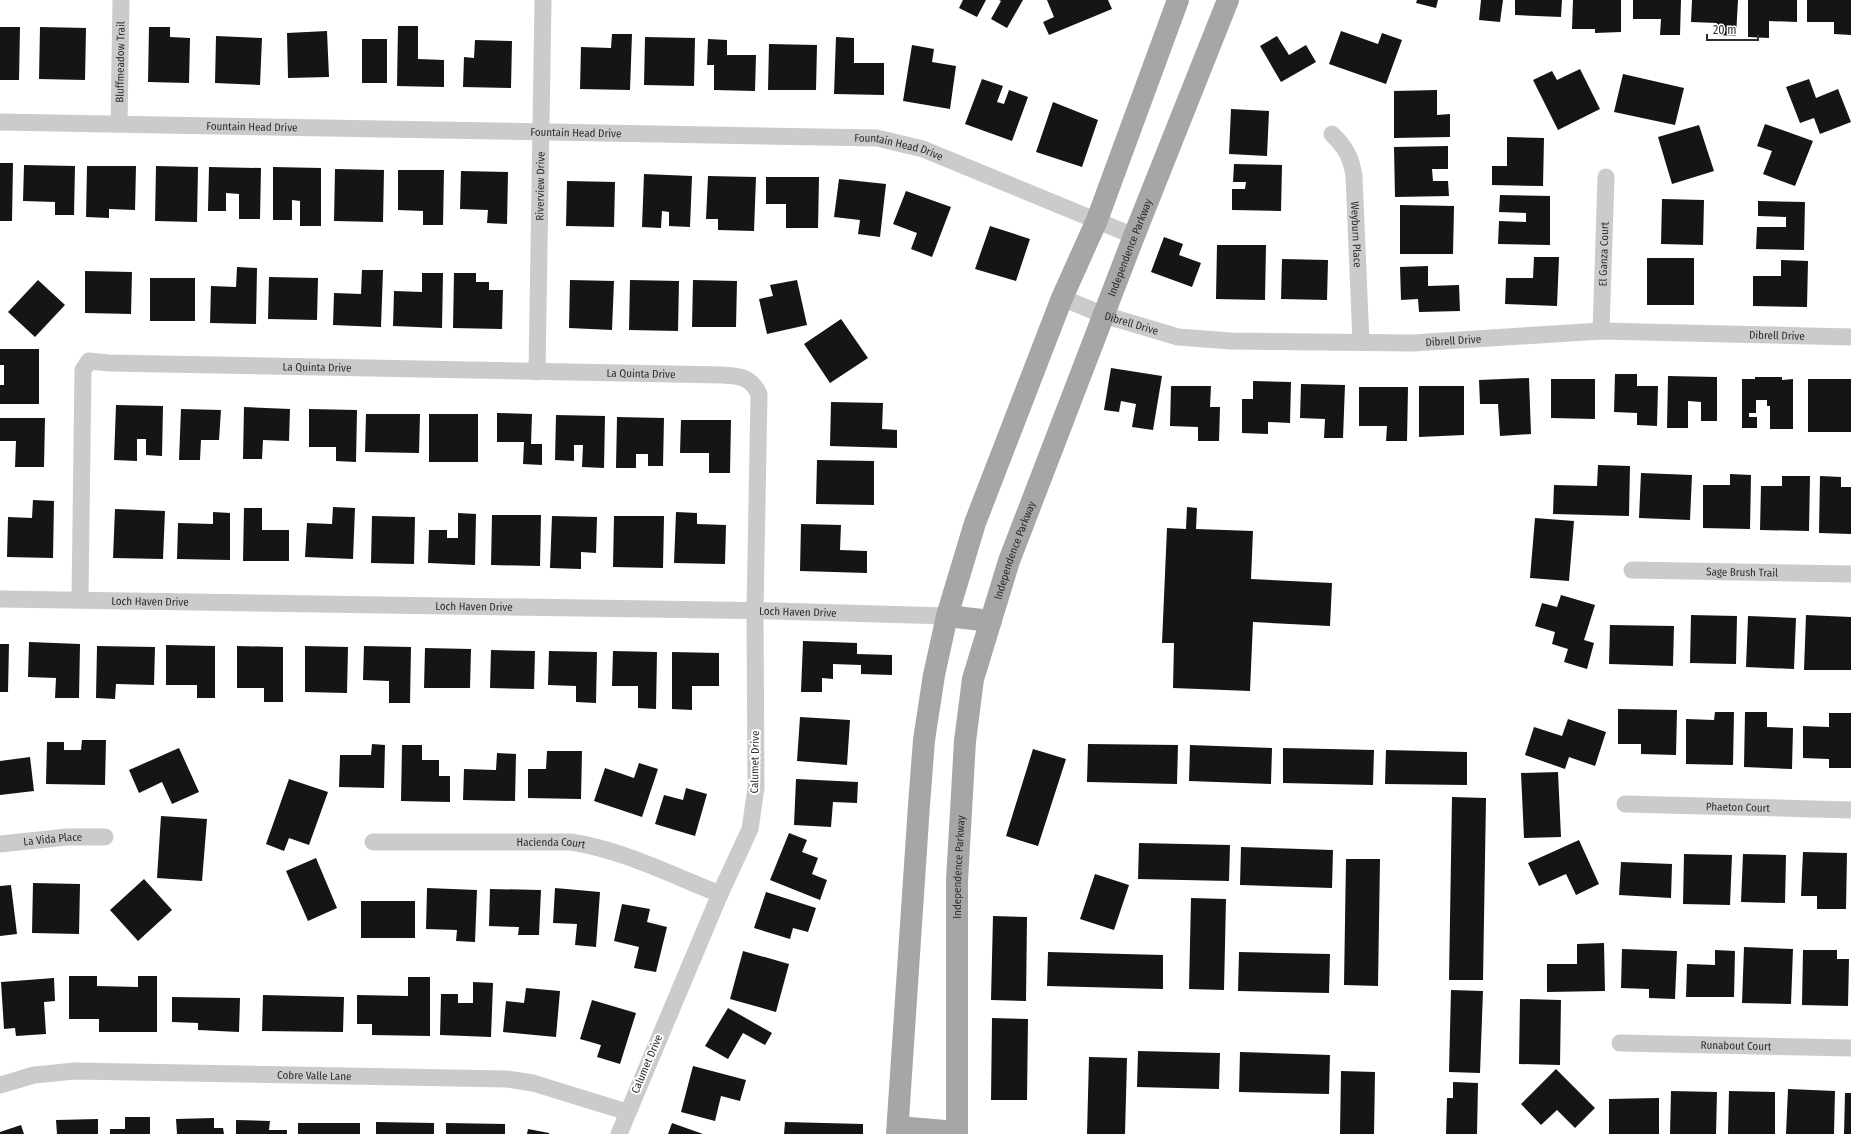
<svg xmlns="http://www.w3.org/2000/svg" width="1851" height="1134" font-family="'Fira Sans Condensed',sans-serif">
	<rect width="100%" height="100%" fill="#fff"/>
	<path fill="#151515" d="M963 0H986L977 17 959 8Z
		M999 0H1023L1007 28 991 19 1001 1Z
		M1047 0H1108L1112 9 1049 35 1043 22 1054 17Z
		M1417 0H1438L1436 8 1416 3Z
		M1481 0H1503L1500 22 1479 20Z
		M1515 0H1562L1561 17 1515 15Z
		M1573 0H1621V32L1595 33V29H1572Z
		M1633 0H1681L1680 35H1660L1661 19H1633Z
		M1692 0H1738L1736 36 1717 35V23L1691 22Z
		M1748 0H1797V22L1769 21V38L1748 37Z
		M1807 0H1851V35L1834 34V22H1807Z
		M398 26H418V59L444 60V87L397 86Z
		M0 27H20L19 80H0Z
		M40 27 86 28 85 80 39 79Z
		M149 27H170V37L190 38 189 83 148 82Z
		M327 31 329 77 288 78 287 33Z
		M1341 31 1378 44 1382 33 1402 40 1386 84 1329 64Z
		M612 34H632L630 90 580 89 581 47 611 48Z
		M216 36 262 38 260 85 215 83Z
		M1277 36 1289 55 1306 45 1316 62 1281 82 1260 46Z
		M645 37 695 38 694 86 644 85Z
		M836 37 854 38V63H884V95L834 94Z
		M362 39H387V83H362Z
		M708 39 727 40V55H756L755 91 714 90V65H707Z
		M475 40 512 41 511 88 463 87 464 57 474 58Z
		M769 44 817 45 816 90H768Z
		M912 45 934 49 932 62 956 66 950 109 903 101Z
		M1580 69 1600 109 1558 130 1533 80 1552 71 1557 80Z
		M1623 74 1684 88 1675 125 1614 112Z
		M982 79 1003 86 997 102 1004 104 1009 90 1028 97 1012 141 965 124Z
		M1809 79 1816 98 1838 89 1851 122 1820 134 1814 118 1800 123 1786 87Z
		M1437 90V115L1450 114V137L1394 138V91Z
		M1053 102 1098 120 1082 167 1036 152Z
		M1231 109 1269 111 1267 156 1229 154Z
		M1765 124 1813 141 1795 186 1763 174 1772 151 1757 146Z
		M1699 125 1714 171 1672 184 1658 137Z
		M1507 137 1544 138 1543 186 1492 185V166H1507Z
		M1448 146V169H1432L1433 181H1448L1449 196 1395 197 1394 147Z
		M0 163H13L12 221H0Z
		M1234 164 1282 165 1281 211 1232 210V189H1245L1246 182H1233Z
		M24 165 75 166 74 215H55V202L23 201Z
		M87 166H136L135 210 109 209V218L86 217Z
		M156 166 198 167 197 222 155 221Z
		M209 167 261 168 260 219H239V194L226 193V211H208Z
		M273 167 321 168V226H300V201L292 200V220H273Z
		M335 169 384 170 383 222 334 221Z
		M398 170H444L443 225H423V211L398 210Z
		M461 171 508 172 507 224 487 223 488 210 460 209Z
		M644 174 692 176 690 227 669 226V212L662 211 661 228 642 227Z
		M708 176 756 177 754 231 718 230V219H706Z
		M766 177H819L818 228H786V204H766Z
		M839 179 886 184 880 237 858 234 860 220 834 217Z
		M567 181 615 182 614 227 566 226Z
		M906 191 951 207 932 257 911 249 917 233 893 224Z
		M1500 195 1550 196V245L1498 244 1499 221 1526 222V213L1499 212Z
		M1662 199 1704 200 1703 245 1661 244Z
		M1758 201 1805 202 1804 250 1756 249 1757 227H1786V217L1758 216Z
		M1400 205 1454 206 1453 254H1400Z
		M990 226 1030 239 1016 281 975 269Z
		M1164 237 1183 244 1179 255 1201 263 1192 287 1151 272Z
		M1217 245H1266L1265 300 1216 299Z
		M1534 257H1559L1557 306 1505 304 1506 278H1533Z
		M1647 258H1694V305H1647Z
		M1282 259 1328 260 1327 300 1281 299Z
		M1781 260 1808 261 1807 307 1753 306V276H1781Z
		M1428 266V286L1459 285 1460 311 1419 312 1418 299 1401 300 1400 267Z
		M237 267 257 268 256 324 210 323 211 286 236 287Z
		M362 270H383L381 327 333 325 334 293 361 294Z
		M85 271 132 272 131 314 85 313Z
		M422 273H443L442 328 393 326 394 291 422 292Z
		M454 273H476V282H489V290H503L502 329 453 328Z
		M269 277 318 278 317 320 268 319Z
		M150 278H195V321H150Z
		M38 280 65 305 35 337 8 312Z
		M570 280 614 281 612 330 569 328Z
		M630 280 679 281 678 331 629 330Z
		M693 280 737 281 736 327H692Z
		M797 280 807 325 767 334 759 299 773 296 770 285Z
		M841 319 868 358 830 383 804 344Z
		M0 349H39V404H0V385H4V365H0Z
		M1111 368 1162 376 1153 430 1132 427 1136 404 1121 401 1119 412 1104 410Z
		M1615 374H1637V386H1658L1657 426 1637 425V413L1614 412Z
		M1668 376 1717 377V421H1701V402L1688 401V428H1667Z
		M1755 377H1782V380L1793 379V429H1770V406H1767V400H1756V413H1749V417H1757V428H1742V379H1755Z
		M1529 378 1531 434 1500 436 1498 404H1480L1479 380Z
		M1551 379H1595V419L1551 418Z
		M1808 379H1851V432H1808Z
		M1253 381 1291 382 1290 423 1268 422V434L1242 433V399H1253Z
		M1301 384 1345 385 1343 438H1324L1325 419 1300 418Z
		M1171 386H1211L1210 407H1220L1219 441H1198V427L1170 426Z
		M1419 386H1464V435L1419 437Z
		M1359 387H1408L1407 441H1386L1387 426H1359Z
		M831 402 883 403 882 429 897 430V448L830 446Z
		M116 405 163 406 162 456 146 455V439H137V461L114 460Z
		M244 407 290 409 289 441 263 440 262 459H243Z
		M181 409 221 410 219 440H201L200 460H179Z
		M309 409 357 410 356 462 336 461V447H309Z
		M497 413 532 414 531 444H542V465L523 464 524 442H497Z
		M366 414H420L419 453 365 452Z
		M429 414H478V462H429Z
		M556 415 605 416 604 468 582 467 583 445H574V461L555 460Z
		M617 417 664 418 663 466H648V454H636V468H616Z
		M0 418H45L44 467H15L16 441H0Z
		M681 420H731L730 473H709V453H680Z
		M817 460 874 461V505L816 504Z
		M1598 465 1630 466 1629 516 1553 514 1554 485 1597 486Z
		M1641 473 1692 475 1690 520 1639 518Z
		M1730 474 1751 475 1750 529 1703 528V485H1730Z
		M1782 476H1810L1809 531 1760 530 1761 486H1782Z
		M1820 476 1841 477V487H1851V534L1819 533Z
		M33 500 54 501 53 558 7 557 8 517 32 518Z
		M333 507 355 508 353 559 305 557 307 523 332 524Z
		M1187 507 1197 508 1196 529 1253 531 1251 579 1332 583 1330 626 1253 622 1250 691 1173 688 1174 643H1162L1167 528 1186 529Z
		M244 508H262V530H289V561H243Z
		M115 509 165 511 163 559 113 558Z
		M213 512 230 513V560L177 559 178 523 213 524Z
		M676 512 697 513V524L726 525 725 564 674 563Z
		M458 513 476 514 475 565 428 563 429 530H447V538H458Z
		M492 515H541L540 566 491 565Z
		M372 516 415 517 414 564 371 563Z
		M552 516 597 517 596 553 581 552V569L550 568Z
		M614 516H664L663 568 613 567Z
		M1535 518 1574 521 1569 581 1530 578Z
		M801 524 841 525 840 550 867 551V573L800 571Z
		M1561 595 1595 605 1584 640 1594 643 1587 669 1564 662 1568 649 1552 644 1555 632 1535 626 1542 603 1557 607Z
		M1691 615 1737 616 1736 664 1690 663Z
		M1806 615 1851 617V670H1804Z
		M1748 616 1796 618 1794 669 1746 667Z
		M1610 625 1674 626 1673 666 1609 664Z
		M803 641 857 643V654L892 655V675L861 674V665L833 664V679L822 678V692H801Z
		M29 642 80 644 79 698H55L56 678 28 677Z
		M0 644H9L8 692H0Z
		M166 645 215 646V698H197V685H166Z
		M97 646 155 647 154 685 116 684 115 699 96 698Z
		M237 646 283 647V702H264V688H237Z
		M305 646 348 647 347 693 305 692Z
		M364 646 411 647 410 703H389V681L363 680Z
		M425 648 471 649 470 688H424Z
		M491 650 535 651 534 689 490 688Z
		M549 651 597 652 596 703 576 702V686L548 685Z
		M613 651 657 652 656 709 638 708V686H612Z
		M672 652 719 653V686H692V710L672 709Z
		M1618 709 1677 710 1676 755 1641 754V744H1618Z
		M1715 712H1734L1733 765 1686 764V719L1714 720Z
		M1745 712H1767V727L1793 728 1792 769 1744 767Z
		M1829 713H1851V768H1829V759L1803 758V726L1829 727Z
		M800 717 850 720 847 765 797 761Z
		M1568 719 1606 732 1595 766 1569 757 1565 769 1525 755 1534 727 1562 736Z
		M82 740H106L105 785 46 784 47 742H64V750H81Z
		M372 744 385 745 384 788 339 787 340 755H371Z
		M1088 744 1178 745 1177 784 1087 782Z
		M402 745H422V760H439V776H450V802L401 801Z
		M1190 745 1272 748 1271 784 1189 781Z
		M179 748 199 792 172 804 162 782 139 793 129 770Z
		M1283 748 1374 750 1373 785 1283 783Z
		M1033 749 1066 759 1038 846 1006 836Z
		M1386 750 1467 752V785L1385 784Z
		M547 751H582L581 799 528 798V769H546Z
		M497 753 516 754 515 801 463 800 464 769 496 770Z
		M30 757 34 791 0 795V761Z
		M639 763 658 769 642 817 594 801 605 768 634 778Z
		M1558 772 1561 837 1524 838 1521 773Z
		M289 779 328 792 309 845 289 838 284 851 266 844Z
		M796 779 858 782 857 803 833 802 831 827 794 825Z
		M686 788 707 794 695 836 655 824 664 795 683 800Z
		M1452 797 1486 798 1483 980H1449Z
		M161 816 207 819 202 881 157 878Z
		M789 833 807 840 802 852 818 858 812 874 827 880 820 900 770 880Z
		M1579 840 1599 884 1576 895 1566 874 1539 886 1528 863Z
		M1139 843 1230 845 1229 881 1138 879Z
		M1241 847 1333 850 1332 888 1240 885Z
		M1803 852 1847 853 1846 909H1817V896H1801Z
		M1684 854 1732 855 1730 905 1683 904Z
		M1743 854 1786 855 1785 903 1741 902Z
		M316 858 337 908 308 921 286 871Z
		M1346 859H1380L1378 986 1344 985Z
		M1621 862 1672 864 1671 898 1619 895Z
		M1095 874 1129 885 1114 930 1080 919Z
		M144 879 172 910 138 941 110 910Z
		M33 883 80 884 79 934 32 933Z
		M11 885 17 934 0 936V886Z
		M427 888 477 890 475 942 456 941 457 930 426 929Z
		M555 888 600 892 596 947 575 945 577 924 553 923Z
		M490 889 541 890 539 935H518L519 927 489 926Z
		M766 892 816 908 808 932 793 928 790 939 754 928Z
		M1191 898 1226 899 1224 990 1189 989Z
		M361 901H415V938H361Z
		M622 904 650 909 647 922 667 927 656 972 634 968 639 947 614 941Z
		M993 916 1027 917 1026 1001 991 1000Z
		M1604 943 1605 991 1547 992V964H1577V944Z
		M1744 947 1793 949 1791 1004 1742 1003Z
		M1622 949 1677 951 1675 999 1649 998V989L1621 988Z
		M1715 950 1735 951 1734 997H1686L1687 964 1715 965Z
		M1803 950H1837V959H1849L1848 1006 1802 1005Z
		M743 951 789 964 776 1012 730 999Z
		M1048 952 1163 955V989L1047 986Z
		M1239 952 1330 954 1329 993 1238 991Z
		M69 976H97V986L138 987V976H157V1032H99V1019H69Z
		M408 977H430V1036L372 1035V1024H357V995L408 996Z
		M54 978 55 1001 44 1002 46 1034 16 1036 15 1028 4 1029 1 982Z
		M473 982 493 983 491 1037 440 1035 441 994H458V1003H473Z
		M526 988 560 991 556 1037 503 1032 506 1001 524 1003Z
		M1451 990 1483 991 1480 1073 1449 1072Z
		M263 995 344 997 343 1032 262 1031Z
		M172 997 240 998 239 1032 198 1030V1023L172 1022Z
		M1520 999 1561 1000 1560 1065 1519 1064Z
		M592 1000 636 1013 620 1064 597 1057 601 1045 580 1039Z
		M728 1008 772 1033 765 1045 743 1033 728 1059 705 1046Z
		M992 1018 1028 1019 1027 1100H991Z
		M1138 1051 1220 1053 1219 1089 1137 1087Z
		M1240 1052 1330 1055 1329 1094 1239 1092Z
		M1089 1057 1127 1058 1125 1134H1087Z
		M693 1066 746 1080 740 1101 721 1096 715 1121 681 1112Z
		M1556 1069 1595 1108 1575 1128 1557 1110 1541 1125 1521 1104Z
		M1341 1071 1375 1072 1374 1134H1340Z
		M1453 1082 1478 1083 1477 1134H1446L1447 1098H1453Z
		M1788 1089 1835 1091 1834 1134H1786Z
		M1671 1091 1717 1092 1716 1134H1670Z
		M1729 1091 1775 1092V1134H1728Z
		M1845 1093H1851V1134H1844Z
		M1659 1098V1134H1609V1099Z
		M125 1117H150V1134H110V1129H125Z
		M214 1118V1128H223L224 1134H177L176 1119Z
		M98 1119V1134H57L56 1120Z
		M236 1120 270 1121 269 1130H287V1134H236Z
		M376 1122 434 1123V1134H376Z
		M785 1122 863 1124V1134H784Z
		M298 1123H360V1134H298Z
		M446 1123 505 1124V1134H446Z
		M672 1123 703 1134H668Z
		M21 1125 24 1134H0V1132Z
		M528 1129 549 1133V1134H527Z"/>
	<g fill="none" stroke-linecap="round" stroke-linejoin="round">
		<g stroke="#cbcbcb" stroke-width="17">
			<path id="s1" d="M0 122 877 138 923 149 1134 236"/>
			<path id="s2" d="M119 124 121 0"/>
			<path id="s3" d="M1332 134C1346 148 1351 157 1354 176L1361 342"/>
			<path id="s4" d="M1062 298 1104 315 1178 337 1231 341 1412 343 1601 331 1851 337"/>
			<path id="s5" d="M1601 331 1606 177"/>
			<path id="s6" d="M537 372 543 0"/>
			<path id="s7" d="M1632 570 1851 574"/>
			<path id="s8" d="M0 599 774 611 947 616"/>
			<path id="s9" d="M80 599 83 370 89 361 109 363 723 375C740 376 751 377 759 394L755 611 756 788 750 829 720 894 619 1134"/>
			<path id="s10" d="M1625 804 1851 810"/>
			<path id="s11" d="M373 842H571C623 850 671 875 720 894"/>
			<path id="s12" d="M0 844 67 837H105"/>
			<path id="s13" d="M1620 1043 1851 1048"/>
			<path id="s14" d="M0 1085 34 1075 75 1071 507 1079 533 1083 627 1112"/>
		</g>
		<g stroke="#a6a6a6" stroke-width="22">
			<path d="M947 616 991 621"/>
			<path d="M898 1127 957 1132"/>
			<path d="M897 1134 919 805 924 740 934 675 947 616 975 523 1062 298 1097 220 1178 0"/>
			<path id="s15" d="M957 1134V881L965 741 973 679 1009 561 1134 236 1228 0"/>
		</g>
	</g>
	<g text-anchor="middle" dominant-baseline="central" stroke-width="4" stroke-linejoin="round" paint-order="stroke">
		<g font-size="11" fill="#2e2e2e" stroke="#fff">
			<text stroke="none"><textPath href="#s2" startOffset="62">Bluffmeadow Trail</textPath></text>
			<text stroke="none"><textPath href="#s1" startOffset="252">Fountain Head Drive</textPath></text>
			<text stroke="none"><textPath href="#s1" startOffset="576">Fountain Head Drive</textPath></text>
			<text stroke="none"><textPath href="#s1" startOffset="900">Fountain Head Drive</textPath></text>
			<text stroke="none"><textPath href="#s6" startOffset="186">Riverview Drive</textPath></text>
			<text stroke="none"><textPath href="#s3" startOffset="107">Weyburn Place</textPath></text>
			<text stroke="none"><textPath href="#s15" startOffset="915">Independence Parkway</textPath></text>
			<text stroke="none"><textPath href="#s5" startOffset="77">El Ganza Court</textPath></text>
			<text stroke="none"><textPath href="#s4" startOffset="74">Dibrell Drive</textPath></text>
			<text stroke="none"><textPath href="#s4" startOffset="722">Dibrell Drive</textPath></text>
			<text stroke="none"><textPath href="#s4" startOffset="398">Dibrell Drive</textPath></text>
			<text stroke="none"><textPath href="#s9" startOffset="468">La Quinta Drive</textPath></text>
			<text stroke="none"><textPath href="#s9" startOffset="792">La Quinta Drive</textPath></text>
			<text stroke="none"><textPath href="#s15" startOffset="591">Independence Parkway</textPath></text>
			<text stroke="none"><textPath href="#s7" startOffset="110">Sage Brush Trail</textPath></text>
			<text stroke="none"><textPath href="#s8" startOffset="150">Loch Haven Drive</textPath></text>
			<text stroke="none"><textPath href="#s8" startOffset="474">Loch Haven Drive</textPath></text>
			<text stroke="none"><textPath href="#s8" startOffset="798">Loch Haven Drive</textPath></text>
			<text transform="translate(755 762) rotate(-89)">Calumet Drive</text>
			<text stroke="none"><textPath href="#s10" startOffset="113">Phaeton Court</textPath></text>
			<text stroke="none"><textPath href="#s12" startOffset="53">La Vida Place</textPath></text>
			<text stroke="none"><textPath href="#s11" startOffset="178">Hacienda Court</textPath></text>
			<text stroke="none"><textPath href="#s15" startOffset="267">Independence Parkway</textPath></text>
			<text stroke="none"><textPath href="#s13" startOffset="116">Runabout Court</textPath></text>
			<text transform="translate(647 1064) rotate(-67)">Calumet Drive</text>
			<text stroke="none"><textPath href="#s14" startOffset="316">Cobre Valle Lane</textPath></text>
		</g>
	</g>
	<path d="M1707 34v6h51v-6" fill="none" stroke="#2e2e2e" stroke-width="2"/>
	<text x="1713" y="34" font-size="12" fill="#2e2e2e" stroke="#ffffff" stroke-width="3" paint-order="stroke">20 m</text>
</svg>
